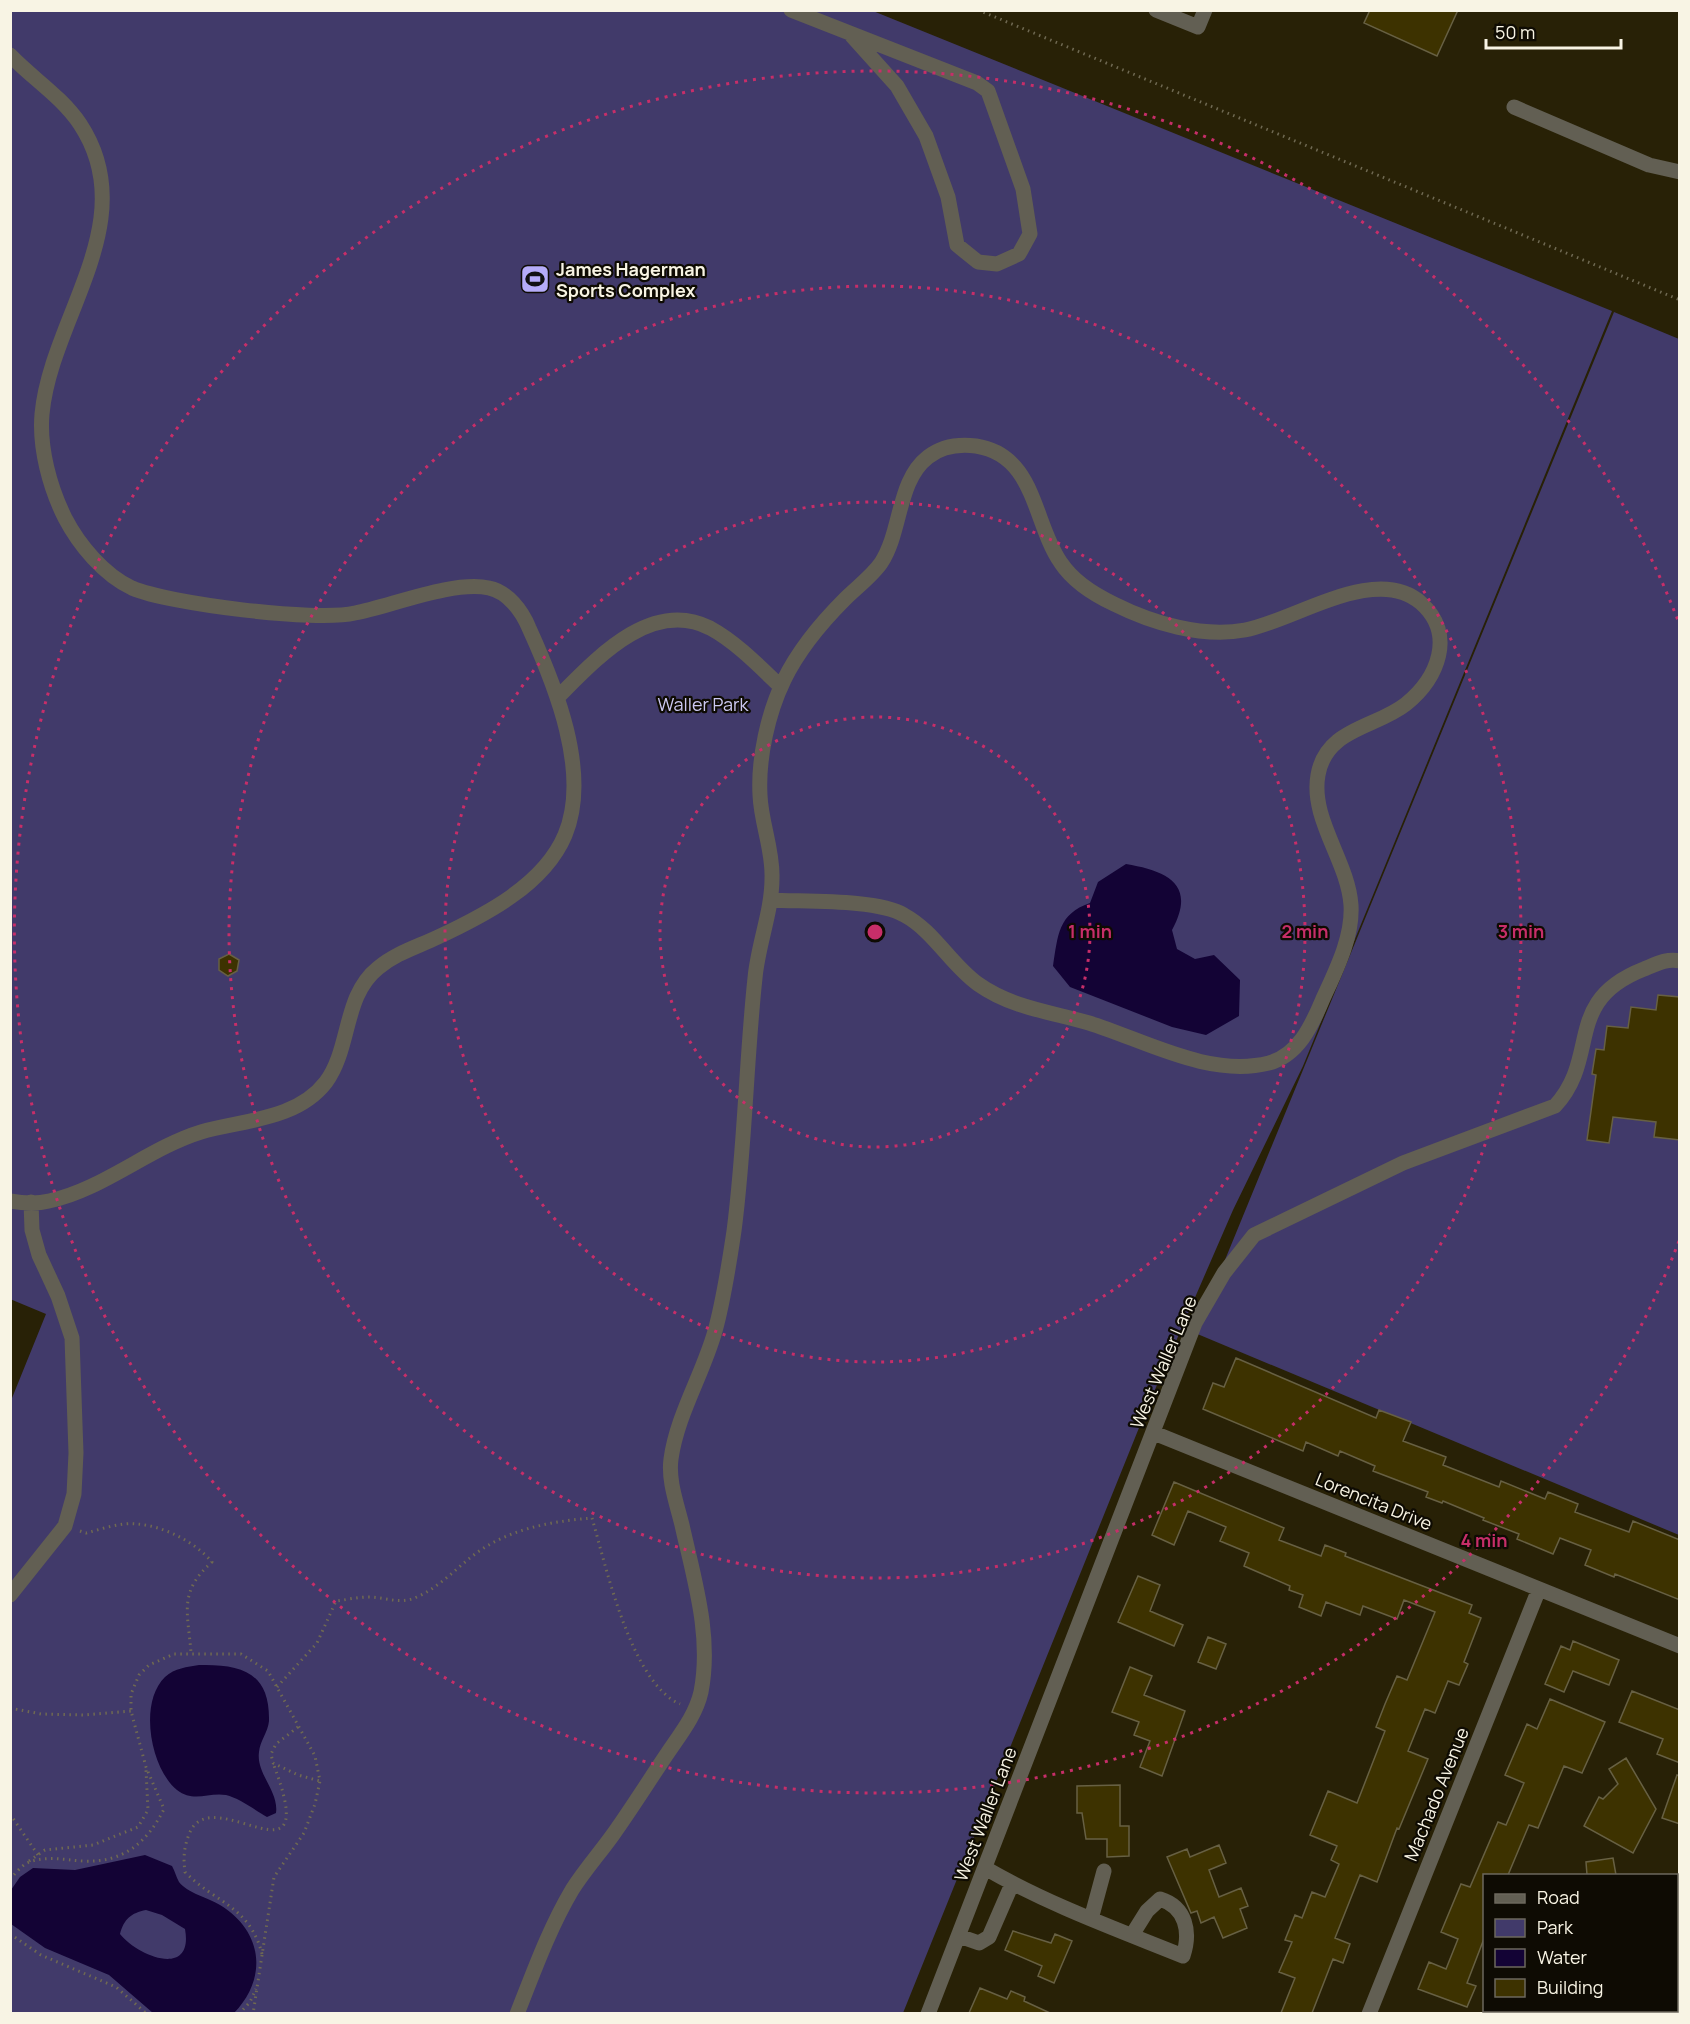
<svg xmlns="http://www.w3.org/2000/svg" width="1690" height="2024" font-family="Manrope,sans-serif">
	<rect width="100%" height="100%" fill="#282106"/>
	<path fill="#413a6a" d="M11 11H873L1612 311 1303 1066 1233 1210 1147 1408 903 2013H11L10 1403 46 1314 10 1299Z
		M1614 312 1679 339V1535L1195 1333Z"/>
	<path fill="#130335" fill-rule="evenodd" d="M1126 864C1167 871 1197 884 1172 930L1177 949 1195 959 1214 955 1240 980 1239 1016 1206 1035 1172 1027 1070 987 1053 966C1058 935 1058 914 1090 903L1098 882Z
		M199 1665C241 1664 270 1672 269 1721 268 1732 260 1741 259 1752 256 1774 279 1791 276 1813L267 1817C255 1810 239 1798 226 1795 208 1792 194 1803 177 1790 151 1769 138 1703 165 1677 175 1668 187 1667 199 1665Z
		M145 1855 172 1866C175 1871 176 1877 179 1882 187 1893 209 1898 220 1905 263 1931 268 1978 234 2013H153L109 1975 45 1948 11 1924V1890L20 1877 33 1868 75 1870ZM146 1910 162 1915 185 1929C194 1979 137 1956 120 1934 124 1919 131 1913 146 1910Z"/>
	<path fill="#3d3200" stroke="#676043" stroke-width="1.5" d="M1370 10H1458L1437 56 1364 23Z
		M229 954 239 960 237 971 228 976 219 970V959Z
		M1658 995 1680 997V1140L1654 1137 1656 1122 1613 1117 1609 1143 1587 1140 1596 1075 1592 1074 1596 1049 1604 1050 1607 1026 1628 1028 1631 1007 1656 1010Z
		M1236 1358 1376 1418 1379 1410 1411 1422 1403 1441 1446 1457 1443 1465 1499 1487 1501 1481 1545 1499 1548 1492 1578 1504 1575 1512 1629 1532 1633 1521 1680 1540V1600L1615 1574 1614 1577 1585 1565 1591 1550 1560 1538 1553 1554 1517 1539 1519 1534 1483 1520 1484 1518 1443 1501 1442 1503 1426 1497 1428 1492 1373 1471 1375 1466 1340 1451 1338 1456 1306 1442 1303 1451 1203 1409 1213 1383 1224 1387Z
		M1174 1482 1284 1528 1279 1540 1321 1556 1325 1545 1346 1553 1345 1556 1472 1605 1469 1613 1481 1618 1464 1662 1468 1664 1459 1685 1448 1681 1435 1713 1425 1709 1408 1751 1428 1759 1399 1829 1397 1828 1377 1882 1360 1875 1335 1938 1350 1944 1343 1963 1333 1959 1312 2013H1281L1295 1978 1279 1972 1292 1942 1285 1940 1295 1915 1302 1918 1312 1892 1325 1897 1339 1864 1331 1860 1337 1846 1310 1835 1328 1791 1357 1803 1385 1731 1376 1727 1385 1704 1397 1676 1407 1680 1435 1612 1404 1600 1397 1619 1363 1606 1360 1615 1326 1602 1321 1616 1299 1607 1303 1595 1289 1590 1290 1586 1244 1566 1249 1553 1220 1541 1226 1527 1188 1511 1174 1545 1152 1535Z
		M1138 1576 1160 1585 1150 1611 1183 1625 1174 1646 1118 1622Z
		M1208 1637 1226 1644 1216 1669 1198 1662Z
		M1573 1641 1619 1660 1609 1685 1573 1671 1564 1692 1545 1684 1561 1646 1570 1650Z
		M1130 1667 1152 1676 1144 1695 1185 1711 1162 1776 1140 1767 1150 1741 1134 1735 1139 1722 1112 1712Z
		M1632 1691 1680 1710V1763L1657 1754 1663 1739 1619 1722Z
		M1550 1699 1605 1722 1582 1773 1564 1766 1538 1828 1529 1825 1508 1875H1485V1936L1467 1983 1476 1986 1467 2007 1418 1989 1429 1962 1446 1969 1458 1939 1441 1932 1461 1884 1470 1887 1498 1822 1506 1825 1524 1783 1505 1775 1527 1724 1537 1729Z
		M1626 1758 1656 1809 1633 1853 1584 1826 1599 1797 1603 1799 1618 1784 1609 1769Z
		M1677 1775 1680 1776V1824L1662 1818Z
		M1120 1785V1826H1129V1856L1107 1857V1839H1086L1082 1813H1077V1786Z
		M1219 1845 1226 1863 1209 1870 1219 1897 1241 1888 1248 1906 1240 1909 1247 1928 1223 1938 1214 1917 1201 1923 1197 1911 1191 1913 1167 1857 1187 1849 1190 1857Z
		M1613 1858 1616 1875H1587L1586 1862Z
		M1013 1931 1051 1943 1055 1934 1072 1941 1054 1983 1038 1976 1042 1966 1005 1950Z
		M980 1988 1007 1999 1011 1991 1025 1997 1024 2001 1050 2013H969Z"/>
	<g fill="none" stroke-linecap="round" stroke-linejoin="round">
		<path stroke="#6f6952" stroke-width="3" stroke-dasharray="1.5 4.5" stroke-linecap="butt" d="M978 10 1680 300
			M80 1531 86 1533C102 1529 121 1522 137 1524 164 1526 195 1542 212 1562 178 1592 188 1612 191 1653
			M277 1687 317 1643 336 1601C346 1600 357 1597 368 1597 385 1597 400 1605 417 1597 444 1585 463 1560 487 1546 519 1527 556 1521 592 1518 606 1566 631 1683 680 1704
			M10 1708 41 1714 84 1715 131 1711
			M298 1727 276 1744 271 1754 273 1763 298 1775 320 1781
			M10 1814 38 1855
			M29 1861 45 1850 93 1845 138 1827 148 1810 146 1770
			M10 1879C15 1874 21 1866 27 1863 46 1855 63 1860 83 1861 123 1863 147 1843 164 1809L146 1767 131 1711V1694L139 1675 149 1665 174 1654H241L268 1671 315 1756 320 1781 315 1804 304 1833 274 1877 253 2014
			M10 1934 41 1955 116 1987 147 2014
			M262 1954C250 1906 215 1903 185 1872 183 1857 184 1846 190 1832 214 1780 324 1896 273 1763
			M239 2014 250 2002 256 1989"/>
		<path stroke="#625f53" stroke-width="15" d="M791 10 977 83 988 91 1023 189 1030 234 1019 254 997 264 978 262 957 245 948 197 926 136 897 86 852 36
			M1156 10 1198 27 1205 10
			M10 55C33 79 61 96 80 124 144 221 51 317 42 414 39 448 50 488 65 518 79 545 104 575 132 588 169 604 316 622 355 613 391 606 454 580 489 588 508 592 522 611 529 628 555 685 591 773 565 835 544 885 485 915 438 937 417 947 396 953 378 968 343 996 351 1048 326 1082 297 1120 243 1120 201 1132 149 1148 102 1190 49 1201 37 1204 22 1203 10 1201
			M1514 107 1649 165 1680 172
			M558 697C596 659 651 598 710 628 736 642 760 667 781 687
			M1154 1433 1680 1646
			M10 1595 65 1526 74 1494 76 1453 72 1338 58 1296 39 1255 32 1230 31 1202
			M985 1868C1047 1904 1116 1929 1183 1956 1191 1932 1186 1907 1160 1899L1147 1911 1132 1935
			M1677 1882H1680
			M1091 1919 1104 1871
			M959 1936 979 1943 989 1937 1012 1884
			M517 2014C534 1971 549 1929 572 1890 584 1871 599 1854 612 1836 632 1808 650 1779 669 1751 682 1732 696 1714 701 1692 712 1636 694 1579 682 1525 677 1504 668 1481 671 1459 677 1415 703 1374 715 1331 724 1299 729 1264 734 1231 745 1147 746 1062 755 978 758 944 772 912 772 878 773 849 761 823 760 795 758 758 768 713 784 680 799 649 821 623 845 599 856 588 872 576 881 563 902 531 897 481 928 457 942 446 960 444 976 446 1036 455 1033 523 1061 563 1073 581 1095 595 1114 604 1152 623 1202 638 1245 630 1294 621 1376 563 1421 603 1456 634 1438 678 1406 704 1376 728 1326 728 1318 775 1310 819 1348 861 1351 905 1353 938 1335 972 1322 1001 1311 1027 1298 1055 1269 1063 1209 1078 1144 1040 1089 1023 1051 1012 1012 1008 978 984 951 965 934 931 904 915 877 899 804 902 771 900
			M928 2014 1195 1323 1224 1273 1254 1235 1403 1163 1555 1106C1601 1056 1562 1001 1644 969 1656 964 1667 958 1680 961
			M1369 2014 1539 1589"/>
	</g>
	<g fill="none" stroke="#c72e69" stroke-width="3" stroke-dasharray="3 6">
		<circle cx="875" cy="932" r="215"/>
		<circle cx="875" cy="932" r="430"/>
		<circle cx="875" cy="932" r="646"/>
		<path d="M1679 1241A861 861 0 1 1 1679 623"/>
	</g>
	<defs>
		<g id="stadium-square" transform="scale(1.5)"><rect x="-9" y="-9" width="18" height="18" rx="4" fill="#b5acf8" stroke="#0e0b03"/><path d="M0-5a6.5 5 0 1 0 0 10a6.5 5 0 1 0 0-10ZM-3.5-1.8h7v3.6h-7Z" fill="#111"/></g>
	</defs>
	<g fill-rule="evenodd">
		<use href="#stadium-square" x="535" y="279"/>
	</g>
	<g text-anchor="middle" dominant-baseline="central" stroke-width="4.5" stroke-linejoin="round" paint-order="stroke">
		<g font-size="18" font-weight="bold" fill="#f8f4e4" stroke="#0e0b03" text-anchor="start">
			<text x="556" y="269">James Hagerman<tspan x="556" dy="21">Sports Complex</tspan></text>
		</g>
		<g font-size="18" fill="#ccc8f1" stroke="#0e0b03">
			<text x="703" y="704">Waller Park</text>
		</g>
		<g font-size="18" fill="#f8f4e4" stroke="#0e0b03">
			<text transform="translate(1163 1362) rotate(-67)">West Waller Lane</text>
			<text transform="translate(1374 1501) rotate(22)">Lorencita Drive</text>
			<text transform="translate(1436 1794) rotate(-68)">Machado Avenue</text>
			<text transform="translate(985 1814) rotate(-69)">West Waller Lane</text>
		</g>
	</g>
	<circle cx="875" cy="932" r="9" fill="#c72e69" stroke="#0e0b03" stroke-width="3"/>
	<g font-size="18" text-anchor="middle" font-weight="bold" fill="#c72e69" stroke="#0e0b03" stroke-width="4.5" stroke-linejoin="round" paint-order="stroke">
		<text x="1090" y="938">1 min</text>
		<text x="1305" y="938">2 min</text>
		<text x="1521" y="938">3 min</text>
		<text x="1484" y="1547">4 min</text>
	</g>
	<rect width="1690" height="2024" fill="none" stroke="#f8f4e4" stroke-width="24"/>
	<rect x="1483" y="1874" width="195" height="138" fill="#0e0b03" stroke="#6c685d" stroke-width="1.5"/>
	<rect x="1495" y="1894" width="30" height="9" fill="#625f53" stroke="#6c685d" stroke-width="1.5"/>
	<text x="1537" y="1904" font-size="18" fill="#f8f4e4">Road</text>
	<rect x="1495" y="1919" width="30" height="18" fill="#413a6a" stroke="#6c685d" stroke-width="1.5"/>
	<text x="1537" y="1934" font-size="18" fill="#f8f4e4">Park</text>
	<rect x="1495" y="1949" width="30" height="18" fill="#130335" stroke="#6c685d" stroke-width="1.5"/>
	<text x="1537" y="1964" font-size="18" fill="#f8f4e4">Water</text>
	<rect x="1495" y="1979" width="30" height="18" fill="#3d3200" stroke="#6c685d" stroke-width="1.5"/>
	<text x="1537" y="1994" font-size="18" fill="#f8f4e4">Building</text>
	<path d="M1486 39v9h135v-9" fill="none" stroke="#f8f4e4" stroke-width="3"/>
	<text x="1495" y="39" font-size="18" fill="#f8f4e4" stroke="#0e0b03" stroke-width="4.5" paint-order="stroke">50 m</text>
</svg>
